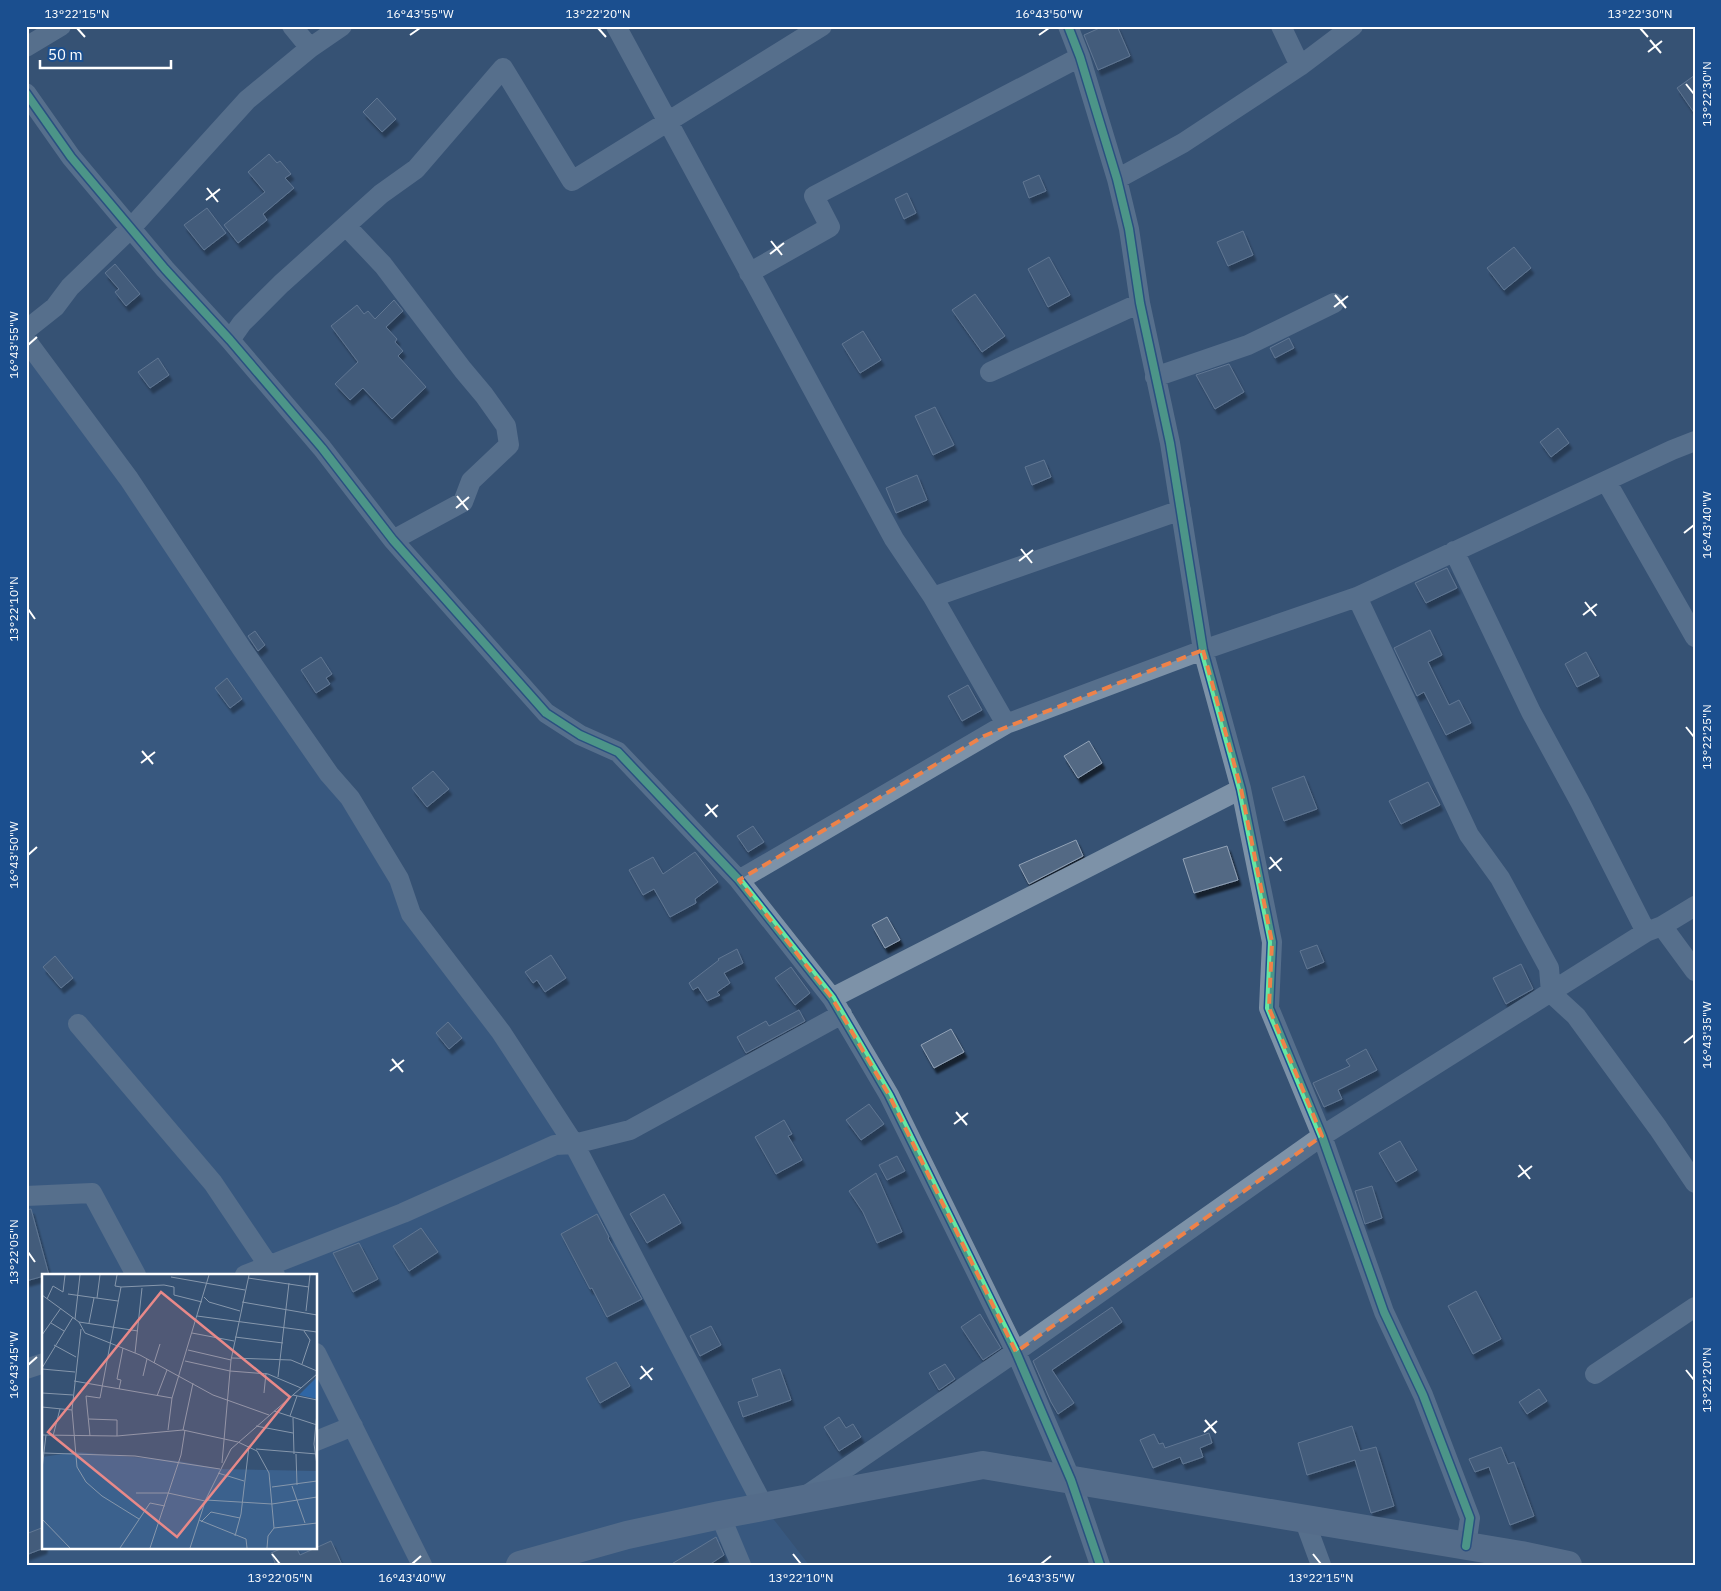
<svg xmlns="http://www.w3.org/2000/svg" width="1721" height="1591" font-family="'IBM Plex Sans',sans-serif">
	<defs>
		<filter id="shadow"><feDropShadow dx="3" dy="5.5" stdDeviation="1" flood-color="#0009"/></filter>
	</defs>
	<rect width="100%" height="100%" fill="#365274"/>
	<path fill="#3b618d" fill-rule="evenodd" d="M26 340 399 879 501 1032 764 1507 809 1565H26ZM44 1275H316V1547H44Z"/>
	<path fill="#526984" stroke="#92a2b6" filter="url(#shadow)" d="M1104 26H1117L1130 56 1098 70 1084 35Z
		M1695 75V114L1677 88Z
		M377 98 396 119 382 132 363 112Z
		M269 154 277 163 280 161 291 174 285 178 294 188 263 214 267 220 238 243 224 225 265 192 248 172Z
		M1039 175 1046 191 1029 198 1023 182Z
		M907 193 916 213 904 219 895 199Z
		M207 208 226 233 204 250 184 225Z
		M1243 231 1253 255 1228 266 1217 242Z
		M1514 247 1531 268 1504 290 1487 268Z
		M1049 257 1070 295 1048 307 1028 269Z
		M115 264 140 294 126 306 115 292 119 289 105 273Z
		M975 294 1005 336 982 352 952 310Z
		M394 300 403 311 386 327 397 339 395 342 403 351 398 356 426 387 392 419 363 388 350 400 335 384 358 362 331 326 357 305 364 314 368 311 375 319Z
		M863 331 881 360 860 373 842 344Z
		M1289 338 1294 348 1275 358 1270 348Z
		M158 358 169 375 150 388 138 372Z
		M1229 364 1244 392 1215 409 1196 375Z
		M935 407 954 445 933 455 915 416Z
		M1558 428 1569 443 1551 457 1540 442Z
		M1044 460 1051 477 1032 485 1025 467Z
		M917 475 927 500 896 513 886 488Z
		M1447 568 1457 588 1426 603 1415 583Z
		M1430 630 1442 655 1428 662 1449 705 1459 700 1471 723 1446 735 1424 692 1417 696 1394 648Z
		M255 631 265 645 258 651 248 636Z
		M1586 652 1599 676 1577 687 1565 664Z
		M321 657 332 674 326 678 330 684 316 693 301 670Z
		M227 678 242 699 230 708 215 688Z
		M968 685 982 710 962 721 948 696Z
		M1089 741 1102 763 1078 778 1064 756Z
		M433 771 449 789 427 807 412 788Z
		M1304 776 1317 809 1284 821 1272 788Z
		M1428 782 1440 805 1401 824 1389 801Z
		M753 826 764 842 748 852 737 836Z
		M1076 840 1083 856 1029 884 1019 865Z
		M1227 846 1238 880 1194 893 1183 859Z
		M695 852 718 882 695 899 696 903 670 917 654 889 643 895 629 870 653 857 663 874Z
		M887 917 900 940 885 948 872 925Z
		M1317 945 1324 962 1307 969 1300 951Z
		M737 949 743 963 724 973 730 983 717 992 720 995 707 1001 698 987 693 990 689 983 719 960 718 959Z
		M551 955 566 978 545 992 537 980 533 983 525 972Z
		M55 956 73 978 61 988 43 967Z
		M1521 964 1533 989 1506 1004 1493 978Z
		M791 967 810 993 795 1005 775 978Z
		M799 1010 805 1021 746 1053 737 1037 766 1021 769 1026Z
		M448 1022 462 1038 449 1049 436 1033Z
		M951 1029 964 1052 934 1068 921 1045Z
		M1366 1049 1377 1070 1338 1090 1342 1099 1324 1107 1313 1083 1350 1066 1346 1060Z
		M869 1104 884 1124 861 1140 846 1120Z
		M784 1120 792 1134 788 1136 802 1160 776 1174 755 1137Z
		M1400 1141 1417 1170 1396 1182 1379 1153Z
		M897 1156 905 1171 887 1180 879 1165Z
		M876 1173 902 1232 877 1243 863 1212 849 1191Z
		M1372 1186 1382 1218 1365 1224 1355 1191Z
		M664 1194 681 1223 647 1243 630 1214Z
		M31 1209 49 1275H44V1276L26 1281V1210Z
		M597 1214 609 1237 608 1238 642 1299 607 1317 592 1288 590 1289 561 1234Z
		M421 1228 438 1252 409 1271 393 1246Z
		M359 1243 378 1279 353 1292 333 1253Z
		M1476 1291 1501 1339 1473 1354 1448 1306Z
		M1112 1307 1122 1322 1052 1370 1074 1403 1058 1414 1051 1402 1033 1361Z
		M980 1314 1001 1348 983 1360 961 1327Z
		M711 1326 721 1345 700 1356 690 1336Z
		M616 1362 630 1386 600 1403 586 1378Z
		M945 1364 955 1379 939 1390 929 1373Z
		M780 1369 791 1400 743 1417 738 1402 758 1396 752 1379Z
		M1539 1389 1547 1401 1527 1414 1519 1402Z
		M839 1417 846 1428 853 1424 861 1437 839 1451 824 1427Z
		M1352 1426 1360 1451 1376 1447 1394 1506 1371 1513 1355 1460 1307 1475 1298 1443Z
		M1209 1433 1212 1443 1200 1448 1203 1457 1183 1464 1180 1457 1153 1468 1140 1440 1154 1434 1159 1444 1163 1443 1165 1448Z
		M1501 1447 1508 1464 1514 1462 1534 1516 1510 1525 1489 1467 1475 1472 1469 1459Z
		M44 1527V1548L26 1555V1534Z
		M716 1537 724 1555 709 1565H670Z
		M331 1541 342 1565H276L271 1553 285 1547H296L300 1555Z"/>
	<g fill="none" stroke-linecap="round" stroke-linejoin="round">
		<path stroke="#7d92a8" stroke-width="20" d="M292 26 310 48
			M616 26 894 539 933 597 1006 724
			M1068 26 1080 57 1117 179 1129 229 1140 303 1170 443 1203 650 1241 789 1272 942 1269 1008 1322 1136 1384 1312 1423 1395 1470 1518 1466 1546
			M1281 26 1300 66
			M26 47 61 26
			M26 93 71 157 165 269 230 340 322 448 393 540 546 713 580 735 618 752 739 880 832 998 889 1095 1016 1352 1071 1480 1100 1565
			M1117 179 1183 143 1300 66 1353 26
			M346 226 383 265 463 370 484 395 506 426 509 445 471 481 463 502 393 540
			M749 273 830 227 814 196 1080 57
			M26 330 55 307 70 287 131 228 247 100 310 48 342 26
			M26 340 129 479 242 649 329 774 350 798 399 879 411 914 501 1032 574 1144 764 1507
			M230 340 242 323 281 284 381 194 416 169 503 68 572 181 822 26
			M990 372 1140 303
			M1155 377 1248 345 1334 303
			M1606 481 1695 637
			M1454 551 1531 712 1580 802 1646 932
			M933 597 1181 510
			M1357 597 1469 835 1500 878 1549 968 1551 993 1576 1016 1658 1128 1695 1183
			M739 880 1006 724 1203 650 1357 597 1672 450 1695 441
			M1662 926 1695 971
			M832 998 1241 789
			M78 1024 213 1183 275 1275
			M26 1196 92 1193 136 1275
			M245 1275 403 1213 555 1145 574 1144 630 1130 842 1014
			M316 1353 422 1565
			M26 1369 44 1363
			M1595 1374 1695 1307
			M316 1441 353 1426
			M807 1495 1024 1346 1322 1136 1646 932 1662 926 1695 906
			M720 1515 741 1565
			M1304 1519 1321 1565"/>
		<path stroke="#798da4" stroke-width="28" d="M520 1565 627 1535 720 1515 983 1465 1521 1555 1568 1565"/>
		<g stroke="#1b4f8f" stroke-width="11">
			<path id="cycleway" d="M1068 26 1080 57 1117 179 1129 229 1140 303 1170 443 1203 650 1241 789 1272 942 1269 1008 1322 1136 1384 1312 1423 1395 1470 1518 1466 1546
				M26 93 71 157 165 269 230 340 322 448 393 540 546 713 580 735 618 752 739 880 832 998 889 1095 1016 1352 1071 1480 1100 1565"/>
		</g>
		<use href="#cycleway" stroke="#66e7a1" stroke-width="8"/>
	</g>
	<path d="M0 0H1721V1591H0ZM1203 650 1241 789 1272 942 1269 1008 1322 1136 1016 1352 889 1095 832 998 739 880 984 736Z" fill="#365274" fill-opacity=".55" fill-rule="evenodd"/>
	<path fill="none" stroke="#ee8249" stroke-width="4" stroke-dasharray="10 6" stroke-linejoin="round" d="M1203 650 1241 789 1272 942 1269 1008 1322 1136 1016 1352 889 1095 832 998 739 880 984 736Z"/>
	<path fill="none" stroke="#fff" stroke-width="2" d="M77 28 85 37M598 28 606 37M1640 28 1648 37M410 35 420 28M1039 35 1049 28M1650 40 1661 53M1648 52 1662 41M1686 84 1694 94M207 188 218 202M206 200 220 189M771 241 782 255M770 254 784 243M1335 295 1346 308M1334 307 1348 296M28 345 37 337M457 496 468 510M456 508 469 497M1684 533 1694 525M1021 549 1032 563M1019 561 1033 550M1585 602 1596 616M28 609 35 619M1583 615 1597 604M1686 727 1694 737M142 751 153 764M141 763 155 752M706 804 717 817M705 816 718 805M28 855 37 847M1270 857 1281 871M1269 869 1282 858M1684 1043 1694 1035M392 1059 403 1072M390 1071 404 1060M956 1112 967 1125M954 1124 968 1113M1519 1165 1530 1179M1518 1177 1532 1166M28 1252 35 1262M28 1365 37 1357M641 1366 652 1380M1686 1370 1694 1380M640 1379 653 1368M1205 1420 1216 1433M1204 1432 1217 1421M272 1554 280 1564M793 1554 801 1564M1313 1554 1321 1564M412 1564 421 1556M1041 1564 1051 1556"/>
	<g transform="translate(42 1274)">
		<rect width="275" height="275" fill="#365274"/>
		<path d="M275 103V125L257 121Z" fill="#2f66a5"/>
		<path d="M34 178 136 187 178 195 275 197V274H0V183Z" fill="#3b618d"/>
		<path fill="none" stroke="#8697ac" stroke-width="1" d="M75 1 73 12 79 13M129 3 203 16M206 4 267 13M26 20 76 27M0 21 37 48 43 59 98 81 171 121 227 141M162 23 167 28 198 37M55 24 58 1M5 25 11 12 21 18 23 1M200 28 275 41M264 37 268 1M155 42 275 58M33 45 38 1M37 48 96 57M9 49 22 57M47 49 52 24M39 55 30 136 35 193 44 208 60 222 97 245M150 59 192 67M0 61 19 34M193 63 241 69M12 71 34 83M146 76 189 86M93 79 100 14M190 84 249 86 275 97M143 87 188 97 226 100 259 114M112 89 118 70M260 90 268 66 262 57M0 94 31 43M0 95 33 98M101 102 105 85M236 103 247 9M32 107 130 124M77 115 79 106 75 105 81 74M0 119 31 121M222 119 224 99M251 121 275 126M115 122 125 96M0 133 30 136M232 137 275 151M275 139 272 170 275 191M248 142 255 122M251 144 252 180M47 145 75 146V162M214 152 251 159M126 156 130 124 167 1M141 156 151 109M0 161 75 162 141 156 196 168 215 177 227 199 232 254 275 249M11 162 18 135M48 162 44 122 58 124 79 13 122 11 132 13V21L160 28M214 175 275 180M1 179 93 182 178 195M254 180 255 211M180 189 189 86 207 1M0 195 4 161M176 199 202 207M250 212 263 249M230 213 275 207M94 219H126L163 227M164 226 230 230 275 223M0 245 28 274M157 246 204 265 205 274M159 248 169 238 198 244M193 262 199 240 207 172M78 274 108 229 123 232M108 274 139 181 143 156M148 274 164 225 189 175 275 100M225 274 226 262 232 254"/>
		<path fill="#e88989" fill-opacity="0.15" stroke="#e88989" stroke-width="2.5" d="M119 18 248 123 135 263 6 158Z"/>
		<rect width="275" height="275" fill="none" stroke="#fff" stroke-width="2.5"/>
	</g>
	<rect width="1721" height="1591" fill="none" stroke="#1b4f8f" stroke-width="55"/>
	<path d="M40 60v8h131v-8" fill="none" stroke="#ffffff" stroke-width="2.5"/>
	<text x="48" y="60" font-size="15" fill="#ffffff" stroke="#1b4f8f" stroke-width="4" paint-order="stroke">50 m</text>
	<rect x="28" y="28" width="1666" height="1536" fill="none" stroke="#fff" stroke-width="2"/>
	<g font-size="12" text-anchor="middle" fill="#fff">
		<text x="77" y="18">13°22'15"N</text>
		<text x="420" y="18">16°43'55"W</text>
		<text x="598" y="18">13°22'20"N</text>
		<text x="1049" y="18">16°43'50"W</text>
		<text x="1640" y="18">13°22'30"N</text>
		<text transform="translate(1707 94) rotate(-90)" y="4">13°22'30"N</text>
		<text transform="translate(14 345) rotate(-90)" y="4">16°43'55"W</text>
		<text transform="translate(1707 525) rotate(-90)" y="4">16°43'40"W</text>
		<text transform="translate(14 609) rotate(-90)" y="4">13°22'10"N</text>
		<text transform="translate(1707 737) rotate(-90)" y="4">13°22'25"N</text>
		<text transform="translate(14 855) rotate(-90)" y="4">16°43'50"W</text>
		<text transform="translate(1707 1035) rotate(-90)" y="4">16°43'35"W</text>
		<text transform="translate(14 1252) rotate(-90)" y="4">13°22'05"N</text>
		<text transform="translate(14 1365) rotate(-90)" y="4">16°43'45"W</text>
		<text transform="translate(1707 1380) rotate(-90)" y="4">13°22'20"N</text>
		<text x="280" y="1582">13°22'05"N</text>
		<text x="412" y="1582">16°43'40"W</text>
		<text x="801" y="1582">13°22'10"N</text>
		<text x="1041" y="1582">16°43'35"W</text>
		<text x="1321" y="1582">13°22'15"N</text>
	</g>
</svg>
